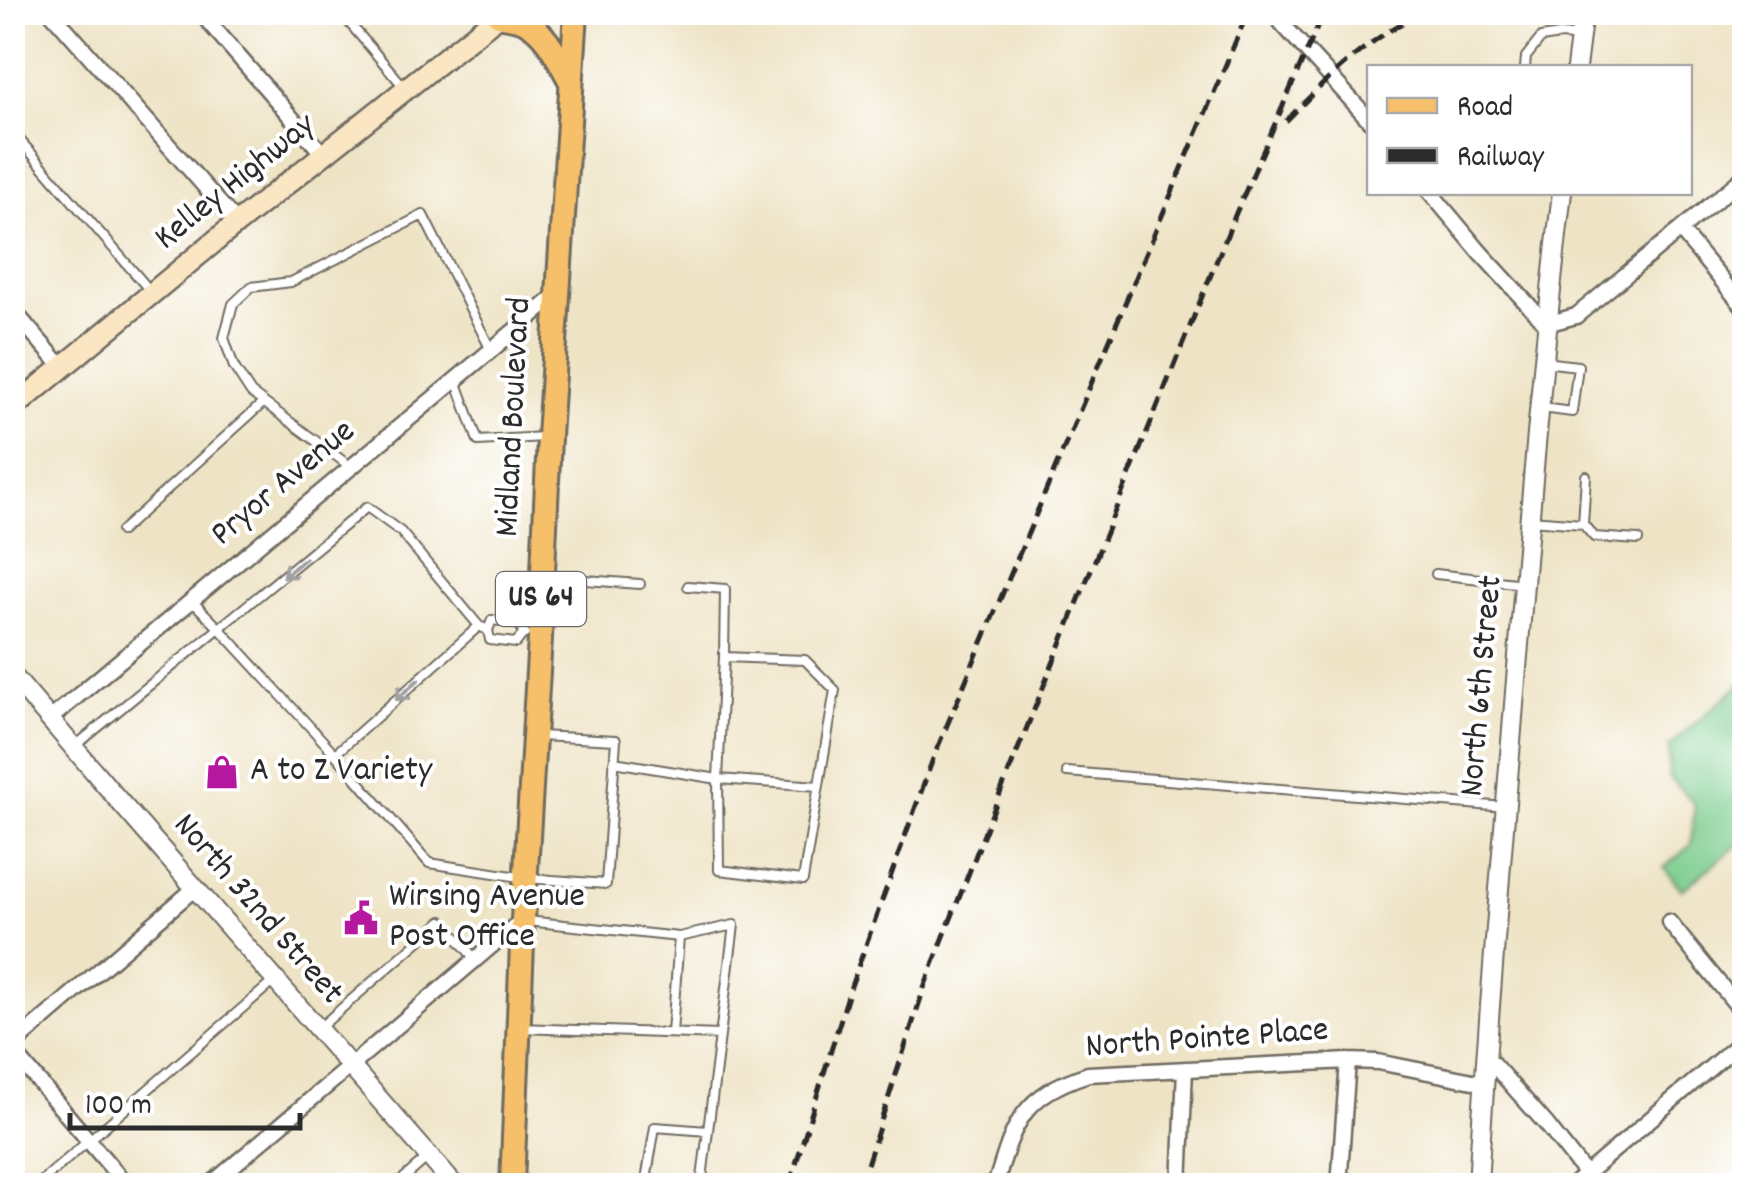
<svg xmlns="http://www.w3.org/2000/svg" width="1757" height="1198" font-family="Dekko,sans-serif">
	<rect width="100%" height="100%" fill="#fff"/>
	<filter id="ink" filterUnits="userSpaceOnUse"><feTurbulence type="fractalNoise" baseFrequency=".01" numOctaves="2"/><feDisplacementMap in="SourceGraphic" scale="20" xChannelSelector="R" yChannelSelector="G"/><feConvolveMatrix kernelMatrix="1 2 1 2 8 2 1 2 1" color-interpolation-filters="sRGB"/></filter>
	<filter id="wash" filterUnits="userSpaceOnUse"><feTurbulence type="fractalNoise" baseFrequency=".0048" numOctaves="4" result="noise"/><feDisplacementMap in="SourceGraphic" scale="40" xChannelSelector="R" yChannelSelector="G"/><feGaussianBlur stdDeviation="2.25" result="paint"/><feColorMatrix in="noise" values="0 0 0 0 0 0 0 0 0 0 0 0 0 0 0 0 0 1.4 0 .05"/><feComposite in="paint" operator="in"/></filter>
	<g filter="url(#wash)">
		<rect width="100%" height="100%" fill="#eee3c5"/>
		<path fill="#7bcc8d" stroke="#537c5c" stroke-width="2.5" d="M1744 681V840L1682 890 1664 868 1691 845 1695 804 1669 777V746Z"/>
	</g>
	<g filter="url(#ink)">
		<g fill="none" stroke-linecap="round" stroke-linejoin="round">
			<g stroke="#6f6b61" stroke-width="12">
				<path id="service" d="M340 12 405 88
					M1525 68 1526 57 1541 38 1560 35 1580 37
					M12 131 152 293
					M456 380 478 441 544 437
					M1542 408 1572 412 1578 366 1543 362
					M351 467 251 393 234 367 224 338 233 304 251 287 291 282 423 215 491 350
					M1530 520 1583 524 1586 476
					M1583 524 1594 537 1638 540
					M121 531 263 403
					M1436 574 1524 584
					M544 577 640 584
					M191 600 220 629 335 754 429 863 526 878 606 884 616 740 539 736
					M488 630 492 620 518 623 525 634
					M724 657 805 660 835 690 803 880 719 870 718 779 819 786
					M74 747 367 507 401 532 479 626 488 630 490 640 516 643 523 634
					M335 754 479 626
					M614 762 718 779 724 657 725 589 688 586
					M1067 772 1506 807
					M527 921 679 937 734 925 701 1186
					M519 1028 720 1035
					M318 1029 442 921 476 960
					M672 1033 679 937
					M36 1186 275 980
					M395 1186 429 1156
					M645 1186 655 1127 708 1131"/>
			</g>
			<g stroke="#6f6b61" stroke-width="19">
				<path id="minor" d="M51 12 237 223
					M200 12 323 154
					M1272 12C1304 49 1338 84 1370 121
					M12 15 15 12
					M1430 192 1480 252 1546 324 1576 316 1744 177
					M1680 230 1744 307
					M12 309 62 367
					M50 719 557 295
					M1669 922 1744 1014
					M12 1046 195 888
					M12 1050 127 1186
					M1485 1055 1547 1125 1595 1186
					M209 1186 522 920
					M995 1186C1014 1123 1021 1096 1088 1074L1348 1061 1378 1062 1483 1083
					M1180 1186 1185 1069
					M1339 1186 1348 1061
					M1572 1186 1744 1039"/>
			</g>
			<g stroke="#6f6b61" stroke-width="22">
				<path id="tertiary" d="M1576 68 1583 12
					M12 675 120 802 455 1186
					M1478 1186C1487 1021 1502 857 1515 692 1529 526 1542 359 1562 192"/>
			</g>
			<g stroke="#6f6b61" stroke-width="25">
				<path id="secondary" d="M12 409 237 223 503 12"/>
			</g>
			<g stroke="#6f6b61" stroke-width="28">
				<path id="primary" d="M499 15C507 17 517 18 524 21 547 32 559 61 571 82
					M512 1186 523 920 540 638 549 437 576 12"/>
			</g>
			<use href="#service" stroke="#fff" stroke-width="8"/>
			<use href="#minor" stroke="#fff" stroke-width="14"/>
			<use href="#tertiary" stroke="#fff" stroke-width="18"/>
			<use href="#secondary" stroke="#fbe6c4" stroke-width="20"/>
			<use href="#primary" stroke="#f6c06b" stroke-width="22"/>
			<path stroke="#2b2b2b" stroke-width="5" stroke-dasharray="15 8" stroke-linecap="butt" d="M1286 121C1327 79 1369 36 1425 12
				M789 1186 850 989 934 756 1248 12
				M860 1186 925 985 997 801 1236 213 1324 12"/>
		</g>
		<defs><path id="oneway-shaft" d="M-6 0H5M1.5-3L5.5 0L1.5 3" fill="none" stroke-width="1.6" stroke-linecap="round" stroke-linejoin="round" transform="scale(2.5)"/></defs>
		<g stroke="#a0a0a0">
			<use href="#oneway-shaft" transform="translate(294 568) rotate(140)"/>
			<use href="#oneway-shaft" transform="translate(407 690) rotate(138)"/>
		</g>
	</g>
	<defs>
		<g id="shop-bare" transform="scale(2.7)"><path d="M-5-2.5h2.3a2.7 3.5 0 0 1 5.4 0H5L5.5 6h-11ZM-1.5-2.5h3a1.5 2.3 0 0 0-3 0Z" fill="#b5179e" stroke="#fff" stroke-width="2.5" paint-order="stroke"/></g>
		<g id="civic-bare" transform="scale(2.7)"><path d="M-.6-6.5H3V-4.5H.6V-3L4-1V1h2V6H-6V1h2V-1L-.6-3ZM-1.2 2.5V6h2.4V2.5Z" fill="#b5179e" stroke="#fff" stroke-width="2.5" paint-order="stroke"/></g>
	</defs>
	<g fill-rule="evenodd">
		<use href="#shop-bare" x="222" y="772"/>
		<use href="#civic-bare" x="361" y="918"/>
	</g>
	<g text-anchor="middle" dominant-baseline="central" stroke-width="8" stroke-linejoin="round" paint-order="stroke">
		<rect fill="#fff" stroke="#6b6b6b" stroke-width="2.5" x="496" y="572" width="90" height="54" rx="8"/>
		<g font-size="32" font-weight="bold" fill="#2b2b2b">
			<text x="541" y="599">US 64</text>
		</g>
		<g font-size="35" fill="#2b2b2b" stroke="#fff">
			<text transform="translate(236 183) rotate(-39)">Kelley Highway</text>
			<text transform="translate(515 417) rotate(-87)">Midland Boulevard</text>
			<text transform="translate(284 484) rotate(-40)">Pryor Avenue</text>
			<text transform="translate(1483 686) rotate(-85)">North 6th Street</text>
			<text transform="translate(257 910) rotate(49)">North 32nd Street</text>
			<text transform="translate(1207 1040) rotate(-4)">North Pointe Place</text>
		</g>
		<g font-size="35" fill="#2b2b2b" stroke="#fff" text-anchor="start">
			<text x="250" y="772">A to Z Variety</text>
			<text x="389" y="898">Wirsing Avenue<tspan x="389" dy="40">Post Office</tspan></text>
		</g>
	</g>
	<rect width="1757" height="1198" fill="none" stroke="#fff" stroke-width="50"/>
	<rect x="1367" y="65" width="325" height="130" fill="#ffffff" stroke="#aaaaaa" stroke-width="2.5"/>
	<rect x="1387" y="98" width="50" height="15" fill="#f6c06b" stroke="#aaaaaa" stroke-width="2.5"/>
	<text x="1457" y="115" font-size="30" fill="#2b2b2b">Road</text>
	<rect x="1387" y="148" width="50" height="15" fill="#2b2b2b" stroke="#aaaaaa" stroke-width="2.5"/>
	<text x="1457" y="165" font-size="30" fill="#2b2b2b">Railway</text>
	<path d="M70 1113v15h230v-15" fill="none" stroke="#2b2b2b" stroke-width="5"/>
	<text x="85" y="1113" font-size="30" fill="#2b2b2b" stroke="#ffffff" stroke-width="8" paint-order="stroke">100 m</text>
</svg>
